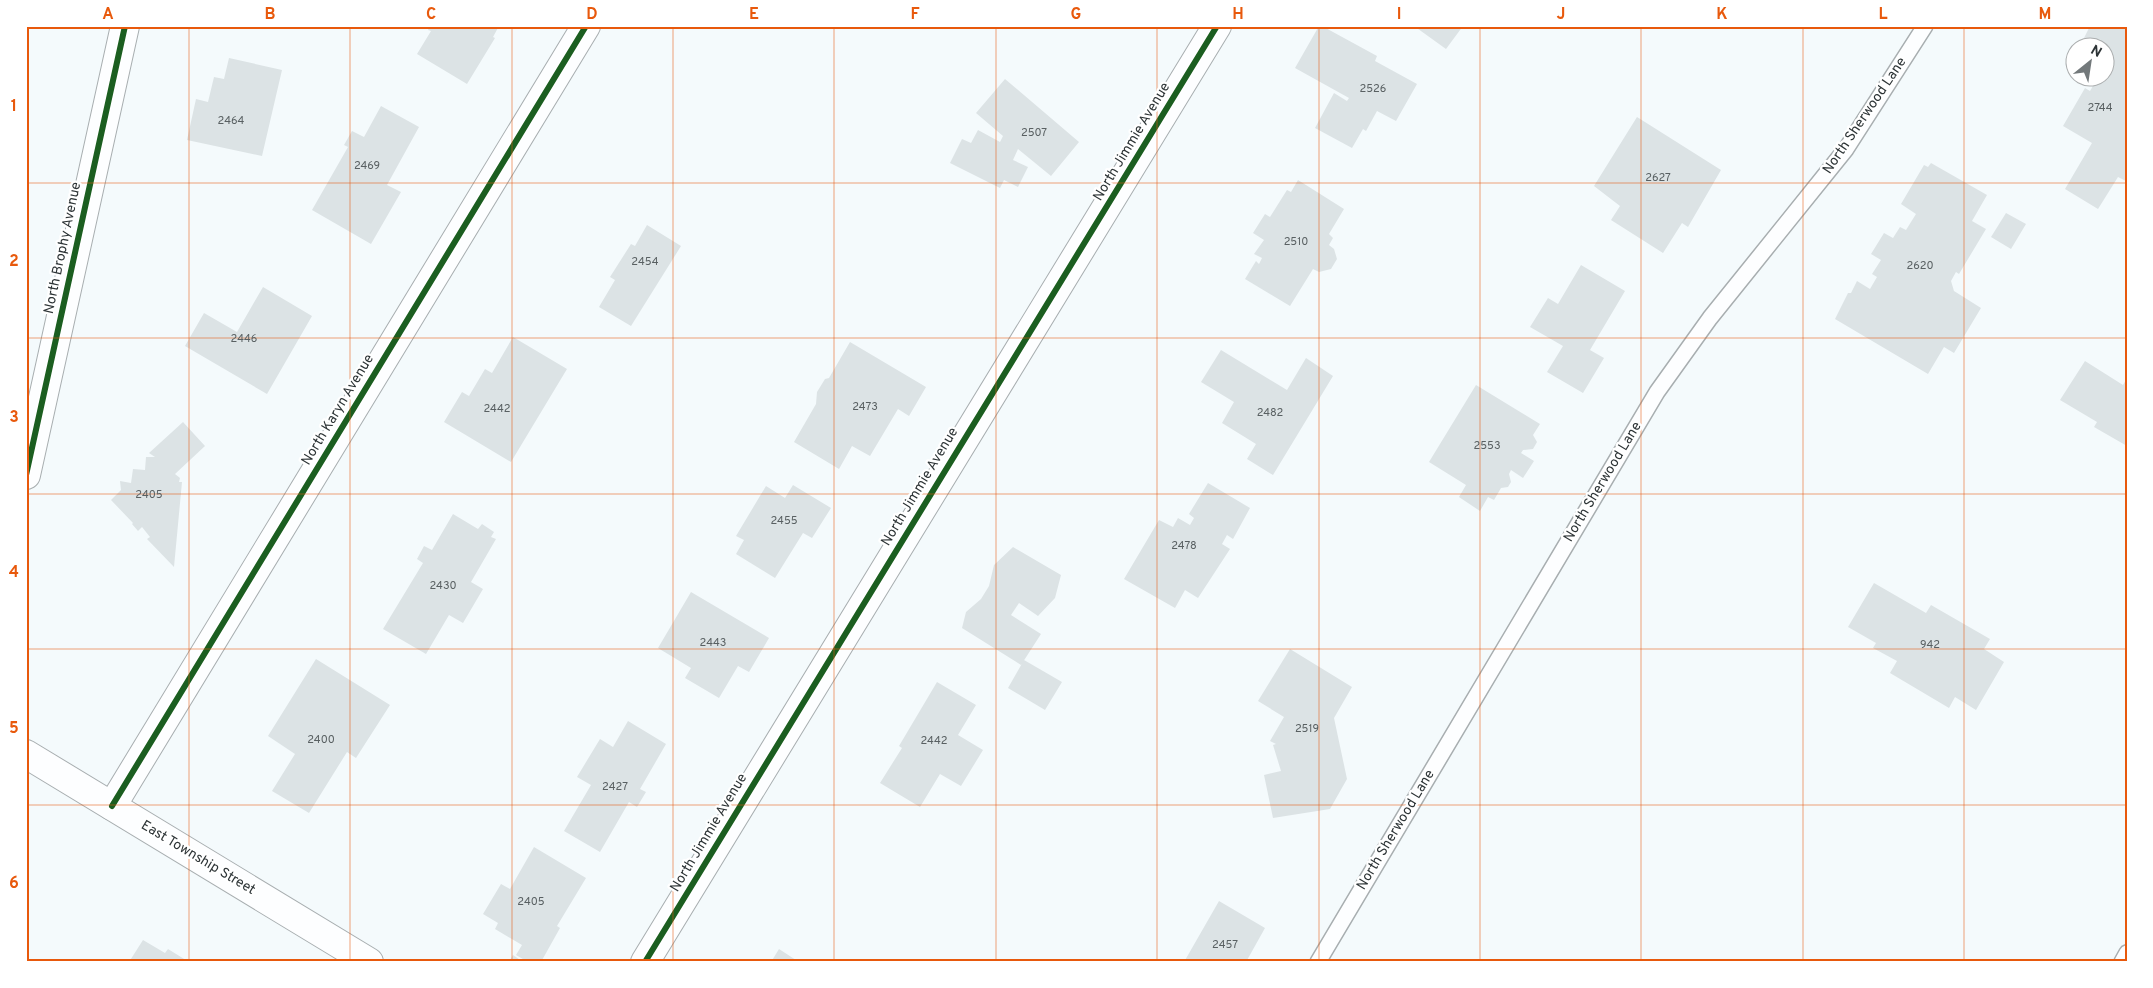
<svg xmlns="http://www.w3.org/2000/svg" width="2153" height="988" font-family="Overpass,sans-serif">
	<rect width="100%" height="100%" fill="#f4fafc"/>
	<path fill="#dce3e5" d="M430 26H499L493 37 495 38 467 84 417 54 431 31 428 30Z
		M1319 26H1322L1377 56 1375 61 1417 84 1396 121 1377 111 1366 131 1363 129 1352 148 1315 128 1334 93 1347 101 1349 98 1295 68Z
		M1414 26H1463L1446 49Z
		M2090 26H2127V179L2126 181 2118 177 2098 209 2065 189 2092 143 2063 126 2085 88 2090 91 2097 79 2094 78H2106V48H2079Z
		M229 58 282 70 262 156 187 140 196 99 208 102 214 77 224 79Z
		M1005 79 1079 142 1051 176 1018 149 1013 160 1028 167 1018 187 1004 180 1000 188 950 163 962 139 971 143 978 130 1000 142 1003 136 976 113Z
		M381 106 419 127 387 185 401 192 371 244 312 210 348 147 344 145 352 131 364 137Z
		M1637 117 1721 170 1688 227 1682 223 1663 253 1611 220 1620 206 1594 186Z
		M1931 163 1987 195 1972 221 1986 229 1959 274 1956 272 1951 281 1954 291 1981 308 1954 353 1944 347 1928 374 1835 319 1848 293H1851L1857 281 1870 289 1877 277 1872 274 1881 260 1871 254 1884 233 1893 238 1900 227 1906 230 1916 214 1901 204 1924 165 1928 167Z
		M1298 180 1344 209 1329 234 1333 238 1329 245 1334 249 1337 259 1331 269 1319 272 1313 269 1290 306 1245 279 1256 261 1259 264 1262 258 1254 254 1264 240 1253 233 1265 214 1270 217 1287 190 1291 192Z
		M2006 213 2026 224 2011 249 1991 237Z
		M647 225 681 246 631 326 599 307 615 280 610 277 631 244 635 246Z
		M1581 265 1625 291 1590 350 1604 358 1583 393 1547 372 1563 346 1530 327 1548 298 1558 304Z
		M263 287 312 316 267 394 185 346 204 313 237 332Z
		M513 337 567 369 511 462 444 422 462 392 469 396 485 369 492 373Z
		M850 342 926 387 909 416 898 409 870 456 852 446 839 469 794 442 816 404 817 392 825 379 829 378Z
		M1221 350 1287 390 1306 358 1333 376 1273 475 1247 459 1256 444 1222 423 1234 402 1201 382Z
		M2085 361 2123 385 2127 378V446L2094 427 2097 422 2060 400Z
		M1476 385 1540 424 1533 435 1537 442 1533 449 1523 450 1521 453 1534 461 1523 478 1511 470 1509 474 1511 482 1508 487 1501 488 1494 500 1488 497 1480 511 1459 497 1466 485 1429 462Z
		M183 422 205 446 175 474 180 478 179 482H182L174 567 147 539 150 537 142 527 138 531 132 524 133 523 111 500 121 490 120 481 131 483 133 469 145 470 146 457H155L149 453Z
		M1208 483 1250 508 1233 539 1227 535 1222 544 1230 549 1198 598 1185 590 1175 608 1124 579 1159 520 1173 527 1178 518 1190 525 1194 518 1189 514Z
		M793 485 831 508 812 538 803 533 775 578 736 554 744 540 736 536 766 486 785 498Z
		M453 514 478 529 482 524 494 532 491 537 496 539 471 582 483 589 463 623 449 615 426 654 383 629 423 563 417 559 424 546 432 550Z
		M1013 547 1061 575 1055 598 1038 616 1019 603 1011 615 1041 634 1021 665 962 628 966 612 981 599 989 586 994 565Z
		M1874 583 1926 613 1931 605 1990 639 1984 649 2004 662 1976 710 1955 697 1949 708 1890 673 1897 661 1873 648 1876 643 1848 627Z
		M691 592 769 638 749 672 738 666 719 698 685 678 691 668 658 648Z
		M1290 649 1352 687 1334 718 1347 779 1330 809 1273 818 1264 775 1281 771 1273 745 1276 744 1270 741 1284 717 1258 701Z
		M316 659 390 705 356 758 347 752 309 813 272 791 295 754 268 736Z
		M1024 660 1062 682 1045 710 1008 688Z
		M937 682 976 705 958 735 983 750 961 786 940 774 920 807 880 783 902 748 899 746Z
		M628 721 666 744 640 789 646 792 637 807 629 802 600 852 564 831 591 785 577 777 600 739 613 747Z
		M534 847 586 878 557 926 560 928 541 962H528L516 955 522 945 495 929 498 923 483 914 501 884 510 889Z
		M1219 901 1265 928 1246 962H1184Z
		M143 940 165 953 168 949 189 962H129Z
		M779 949 799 962H771Z
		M513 955 523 962H509Z"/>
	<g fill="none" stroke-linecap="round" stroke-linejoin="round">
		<g stroke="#a8aeb0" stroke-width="18">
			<path id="service" d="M1318 962 1657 392 1710 318 1846 149 1925 26
				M2122 962 2127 953"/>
		</g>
		<g stroke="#a8aeb0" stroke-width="30">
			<path id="minor" d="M26 475 125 26
				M112 806 586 26
				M645 962 1217 26"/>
		</g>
		<g stroke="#a8aeb0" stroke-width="30">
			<path id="tertiary" d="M26 754 369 962"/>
		</g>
		<use href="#service" stroke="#fdfeff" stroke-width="15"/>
		<use href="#minor" stroke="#fdfeff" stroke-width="28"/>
		<use href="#tertiary" stroke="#fdfeff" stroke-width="28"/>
		<g stroke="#fff" stroke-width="9">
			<path id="cycleway" d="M26 475 125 26
				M112 806 586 26
				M645 962 1217 26"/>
		</g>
		<use href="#cycleway" stroke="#1b5e20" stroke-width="6"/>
	</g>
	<path fill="none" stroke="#e8590c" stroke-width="1" stroke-opacity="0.55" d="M189 26V962M350 26V962M512 26V962M673 26V962M834 26V962M996 26V962M1157 26V962M1319 26V962M1480 26V962M1641 26V962M1803 26V962M1964 26V962M26 183H2127M26 338H2127M26 494H2127M26 649H2127M26 805H2127"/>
	<g text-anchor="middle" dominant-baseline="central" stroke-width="4.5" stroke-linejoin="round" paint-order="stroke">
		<g font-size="11" fill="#596062">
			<text x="1373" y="89">2526</text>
			<text x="2100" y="108">2744</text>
			<text x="231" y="121">2464</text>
			<text x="1034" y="133">2507</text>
			<text x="367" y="166">2469</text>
			<text x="1658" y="178">2627</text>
			<text x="1296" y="242">2510</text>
			<text x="645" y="262">2454</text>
			<text x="1920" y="266">2620</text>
			<text x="244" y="339">2446</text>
			<text x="865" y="407">2473</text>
			<text x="497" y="409">2442</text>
			<text x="1270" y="413">2482</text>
			<text x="1487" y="446">2553</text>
			<text x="149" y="495">2405</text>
			<text x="784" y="521">2455</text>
			<text x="1184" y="546">2478</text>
			<text x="443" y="586">2430</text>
			<text x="713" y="643">2443</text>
			<text x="1930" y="645">942</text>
			<text x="1307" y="729">2519</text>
			<text x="321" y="740">2400</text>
			<text x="934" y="741">2442</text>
			<text x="615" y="787">2427</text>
			<text x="531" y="902">2405</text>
			<text x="1225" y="945">2457</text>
		</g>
		<g font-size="14" fill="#2d3436" stroke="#fff">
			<text transform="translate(1865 116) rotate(-56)">North Sherwood Lane</text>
			<text transform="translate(1132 142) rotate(-59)">North Jimmie Avenue</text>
			<text transform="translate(63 248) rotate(-78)">North Brophy Avenue</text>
			<text transform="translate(338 410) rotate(-59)">North Karyn Avenue</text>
			<text transform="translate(1603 482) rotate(-59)">North Sherwood Lane</text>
			<text transform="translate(920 487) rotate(-59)">North Jimmie Avenue</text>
			<text transform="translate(1396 830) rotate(-59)">North Sherwood Lane</text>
			<text transform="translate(709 833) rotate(-59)">North Jimmie Avenue</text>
			<text transform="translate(198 858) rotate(31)">East Township Street</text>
		</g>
	</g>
	<rect width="2153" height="988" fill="none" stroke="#ffffff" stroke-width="55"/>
	<g transform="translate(2090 62) rotate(30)"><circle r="24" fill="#ffffff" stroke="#abaeaf"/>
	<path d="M0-4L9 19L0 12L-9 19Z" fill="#73797b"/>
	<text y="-8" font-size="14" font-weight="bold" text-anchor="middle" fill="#2d3436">N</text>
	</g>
	<rect x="28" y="28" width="2098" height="932" fill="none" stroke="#e8590c" stroke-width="2"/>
	<g font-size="16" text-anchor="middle" font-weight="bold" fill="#e8590c">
		<text x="108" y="19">A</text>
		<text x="270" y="19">B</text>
		<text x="431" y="19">C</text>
		<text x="592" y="19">D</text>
		<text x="754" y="19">E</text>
		<text x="915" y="19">F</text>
		<text x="1076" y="19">G</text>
		<text x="1238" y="19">H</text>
		<text x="1399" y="19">I</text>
		<text x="1561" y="19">J</text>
		<text x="1722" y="19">K</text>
		<text x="1883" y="19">L</text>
		<text x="2045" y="19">M</text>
		<text x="14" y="111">1</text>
		<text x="14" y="266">2</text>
		<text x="14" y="422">3</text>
		<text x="14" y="577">4</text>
		<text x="14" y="733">5</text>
		<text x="14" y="888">6</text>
	</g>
</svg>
